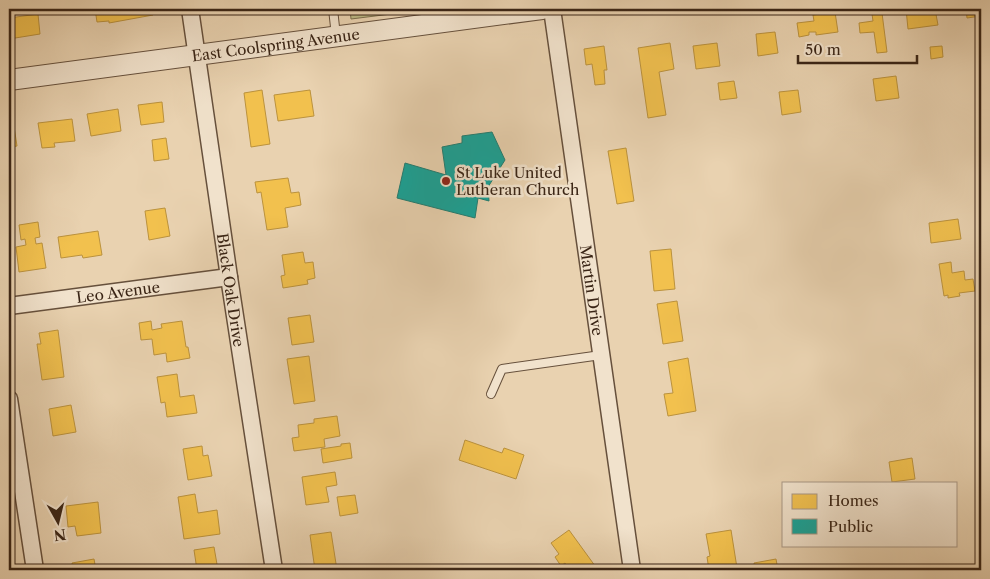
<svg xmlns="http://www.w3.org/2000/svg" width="990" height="579" font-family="'Libre Caslon Text',serif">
	<rect width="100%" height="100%" fill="#e9d2b0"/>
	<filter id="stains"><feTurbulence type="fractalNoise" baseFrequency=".004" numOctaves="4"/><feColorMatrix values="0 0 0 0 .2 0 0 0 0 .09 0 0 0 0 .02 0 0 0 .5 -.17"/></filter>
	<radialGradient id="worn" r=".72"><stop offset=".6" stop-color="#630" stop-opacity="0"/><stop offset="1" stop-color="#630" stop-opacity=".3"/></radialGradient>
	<path fill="#bdba87" stroke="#7c704e" d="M350 9H431L351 19Z"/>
	<path fill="#f2c14e" stroke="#bb923d" d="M95 9H152L153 15 109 23V21L97 22Z
		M906 9H935L938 25 908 29Z
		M966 9H981V16L967 18Z
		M835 12 838 32 816 35V32H809V35L799 37 797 23 814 21 813 15Z
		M882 13 887 52 877 53 874 32 860 33 859 23 873 21 872 14Z
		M38 14 40 34 9 39V18Z
		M775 32 778 53 758 56 756 34Z
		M670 43 674 69 659 72 666 115 648 118 638 48Z
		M717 43 720 66 696 69 693 46Z
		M604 46 607 70H604L605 84 595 85 592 64 586 65 584 49Z
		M942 46 943 57 931 59 930 47Z
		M896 76 899 98 876 101 873 79Z
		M734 81 737 98 720 100 718 83Z
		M262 90 270 144 251 147 244 93Z
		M310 90 314 116 278 121 274 95Z
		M798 90 801 112 782 115 779 92Z
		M162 102 164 122 141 125 138 105Z
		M118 109 121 131 91 136 87 114Z
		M72 119 75 141 54 143 55 147 42 148 38 123Z
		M9 120H13L17 146 11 147 13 157H9Z
		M166 138 169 159 154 161 152 140Z
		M626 148 634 201 617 204 608 151Z
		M288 178 291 193 299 192 301 205 285 208 288 227 267 230 261 192 257 193 255 182Z
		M165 208 170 236 149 240 145 211Z
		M958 219 961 239 931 243 929 223Z
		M38 222 40 237 35 238 36 244 42 243 46 268 19 272 16 247 26 245 25 239 21 240 19 225Z
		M98 231 102 255 83 258 82 255 61 258 58 237Z
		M671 249 675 289 654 291 650 251Z
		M303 252 305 263 313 262 315 278 307 280 308 284 283 288 281 276 285 275 282 255Z
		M951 262 952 273 964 271 965 280 973 279 975 291 959 293 960 296 948 298V295L944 296 939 264Z
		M677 301 683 341 663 344 657 304Z
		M310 315 314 342 292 345 288 318Z
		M151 321 152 330 162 328 161 324 182 321 186 347H188L190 358 167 362 166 353 154 355 152 339 141 340 139 323Z
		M58 330 64 377 42 380 37 344H41L39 333Z
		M309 356 315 401 294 404 287 359Z
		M688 358 696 411 668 416 664 394 673 393 668 362Z
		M177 374 180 397 194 395 197 413 167 417 165 402 161 403 157 377Z
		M71 405 76 432 53 436 49 409Z
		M337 416 340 436 324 439 325 447 294 451 292 438 299 437 298 425 314 423V419Z
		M465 440 502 453 504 448 524 455 516 479 459 460Z
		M350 443 352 458 323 463 321 449 341 446V444Z
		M202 446 203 456 208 455 212 476 188 480 183 449Z
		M912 458 915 479 892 482 889 462Z
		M335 472 337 485 326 487 329 502 306 505 302 477Z
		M195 494 198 513 217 510 220 534 184 539 178 497Z
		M355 495 358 513 340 516 337 497Z
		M98 502 101 533 77 536 75 526 68 527 66 506Z
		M569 530 598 570H570L565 563 561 566 555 557 559 554 551 543Z
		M731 530 737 568 709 570 707 557 710 556 706 534Z
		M331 532 337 570H315L310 535Z
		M214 547 218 570H197L194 550Z
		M94 559 96 570H73L72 563Z
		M776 559 778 570H755L754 563Z"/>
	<path fill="#17a398" stroke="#227d71" d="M492 132 505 160 488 187 489 201 478 198 475 218 397 198 405 163 446 175 442 147 462 143V136Z"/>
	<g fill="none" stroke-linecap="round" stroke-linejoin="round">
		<g stroke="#66503c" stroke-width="10">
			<path id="service" d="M333 9 336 36
				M491 394 502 369 601 355"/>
		</g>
		<g stroke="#66503c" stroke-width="19">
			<g id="minor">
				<path id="s1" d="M190 9 229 277 274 570"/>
				<path id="s2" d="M552 9 632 570"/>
				<path id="s3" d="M9 306 229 277"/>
				<path d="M9 399 35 570"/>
			</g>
		</g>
		<g stroke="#66503c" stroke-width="22">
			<g id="tertiary">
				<path id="s4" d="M9 80 542 9"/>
			</g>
		</g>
		<use href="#service" stroke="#f1e2cc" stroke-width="8"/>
		<use href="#minor" stroke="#f1e2cc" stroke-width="16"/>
		<use href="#tertiary" stroke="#f1e2cc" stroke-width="20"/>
	</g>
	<circle fill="#8f2418" stroke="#f1e2cc" stroke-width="2" cx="446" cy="181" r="5"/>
	<g text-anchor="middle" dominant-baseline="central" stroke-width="5" stroke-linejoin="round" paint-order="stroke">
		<g font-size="15" fill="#3a2516" stroke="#f1e2cc">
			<text stroke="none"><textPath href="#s4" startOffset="269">East Coolspring Avenue</textPath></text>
			<text stroke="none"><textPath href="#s1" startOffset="284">Black Oak Drive</textPath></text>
			<text stroke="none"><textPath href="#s2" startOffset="284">Martin Drive</textPath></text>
			<text stroke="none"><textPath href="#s3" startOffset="110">Leo Avenue</textPath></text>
		</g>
		<g font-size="15" fill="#3a2516" stroke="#f1e2cc" text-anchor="start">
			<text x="456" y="172">St Luke United<tspan x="456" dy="17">Lutheran Church</tspan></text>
		</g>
	</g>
	<rect width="990" height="579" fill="none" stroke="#e9d2b0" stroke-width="30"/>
	<rect x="10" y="10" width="970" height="559" fill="none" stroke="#3a2516" stroke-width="2.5"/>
	<rect x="15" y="15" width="960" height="549" fill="none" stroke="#3a2516"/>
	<rect x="782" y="482" width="175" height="65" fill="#f1e2cc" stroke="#a89683"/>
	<rect x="792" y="494" width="25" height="15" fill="#f2c14e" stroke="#a89683"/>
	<text x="828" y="506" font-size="15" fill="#3a2516">Homes</text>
	<rect x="792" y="519" width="25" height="15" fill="#17a398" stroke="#a89683"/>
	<text x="828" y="532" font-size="15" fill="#3a2516">Public</text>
	<g transform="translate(58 522) rotate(172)" stroke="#f1e2cc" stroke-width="4" paint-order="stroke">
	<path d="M0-4L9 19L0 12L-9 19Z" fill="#3a2516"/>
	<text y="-8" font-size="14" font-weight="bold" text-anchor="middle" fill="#3a2516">N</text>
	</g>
	<path d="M798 55v8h119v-8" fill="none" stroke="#3a2516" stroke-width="2.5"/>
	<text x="805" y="55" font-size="15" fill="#3a2516" stroke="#f1e2cc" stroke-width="4" paint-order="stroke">50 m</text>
	<rect width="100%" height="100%" filter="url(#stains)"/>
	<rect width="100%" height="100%" fill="url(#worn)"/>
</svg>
